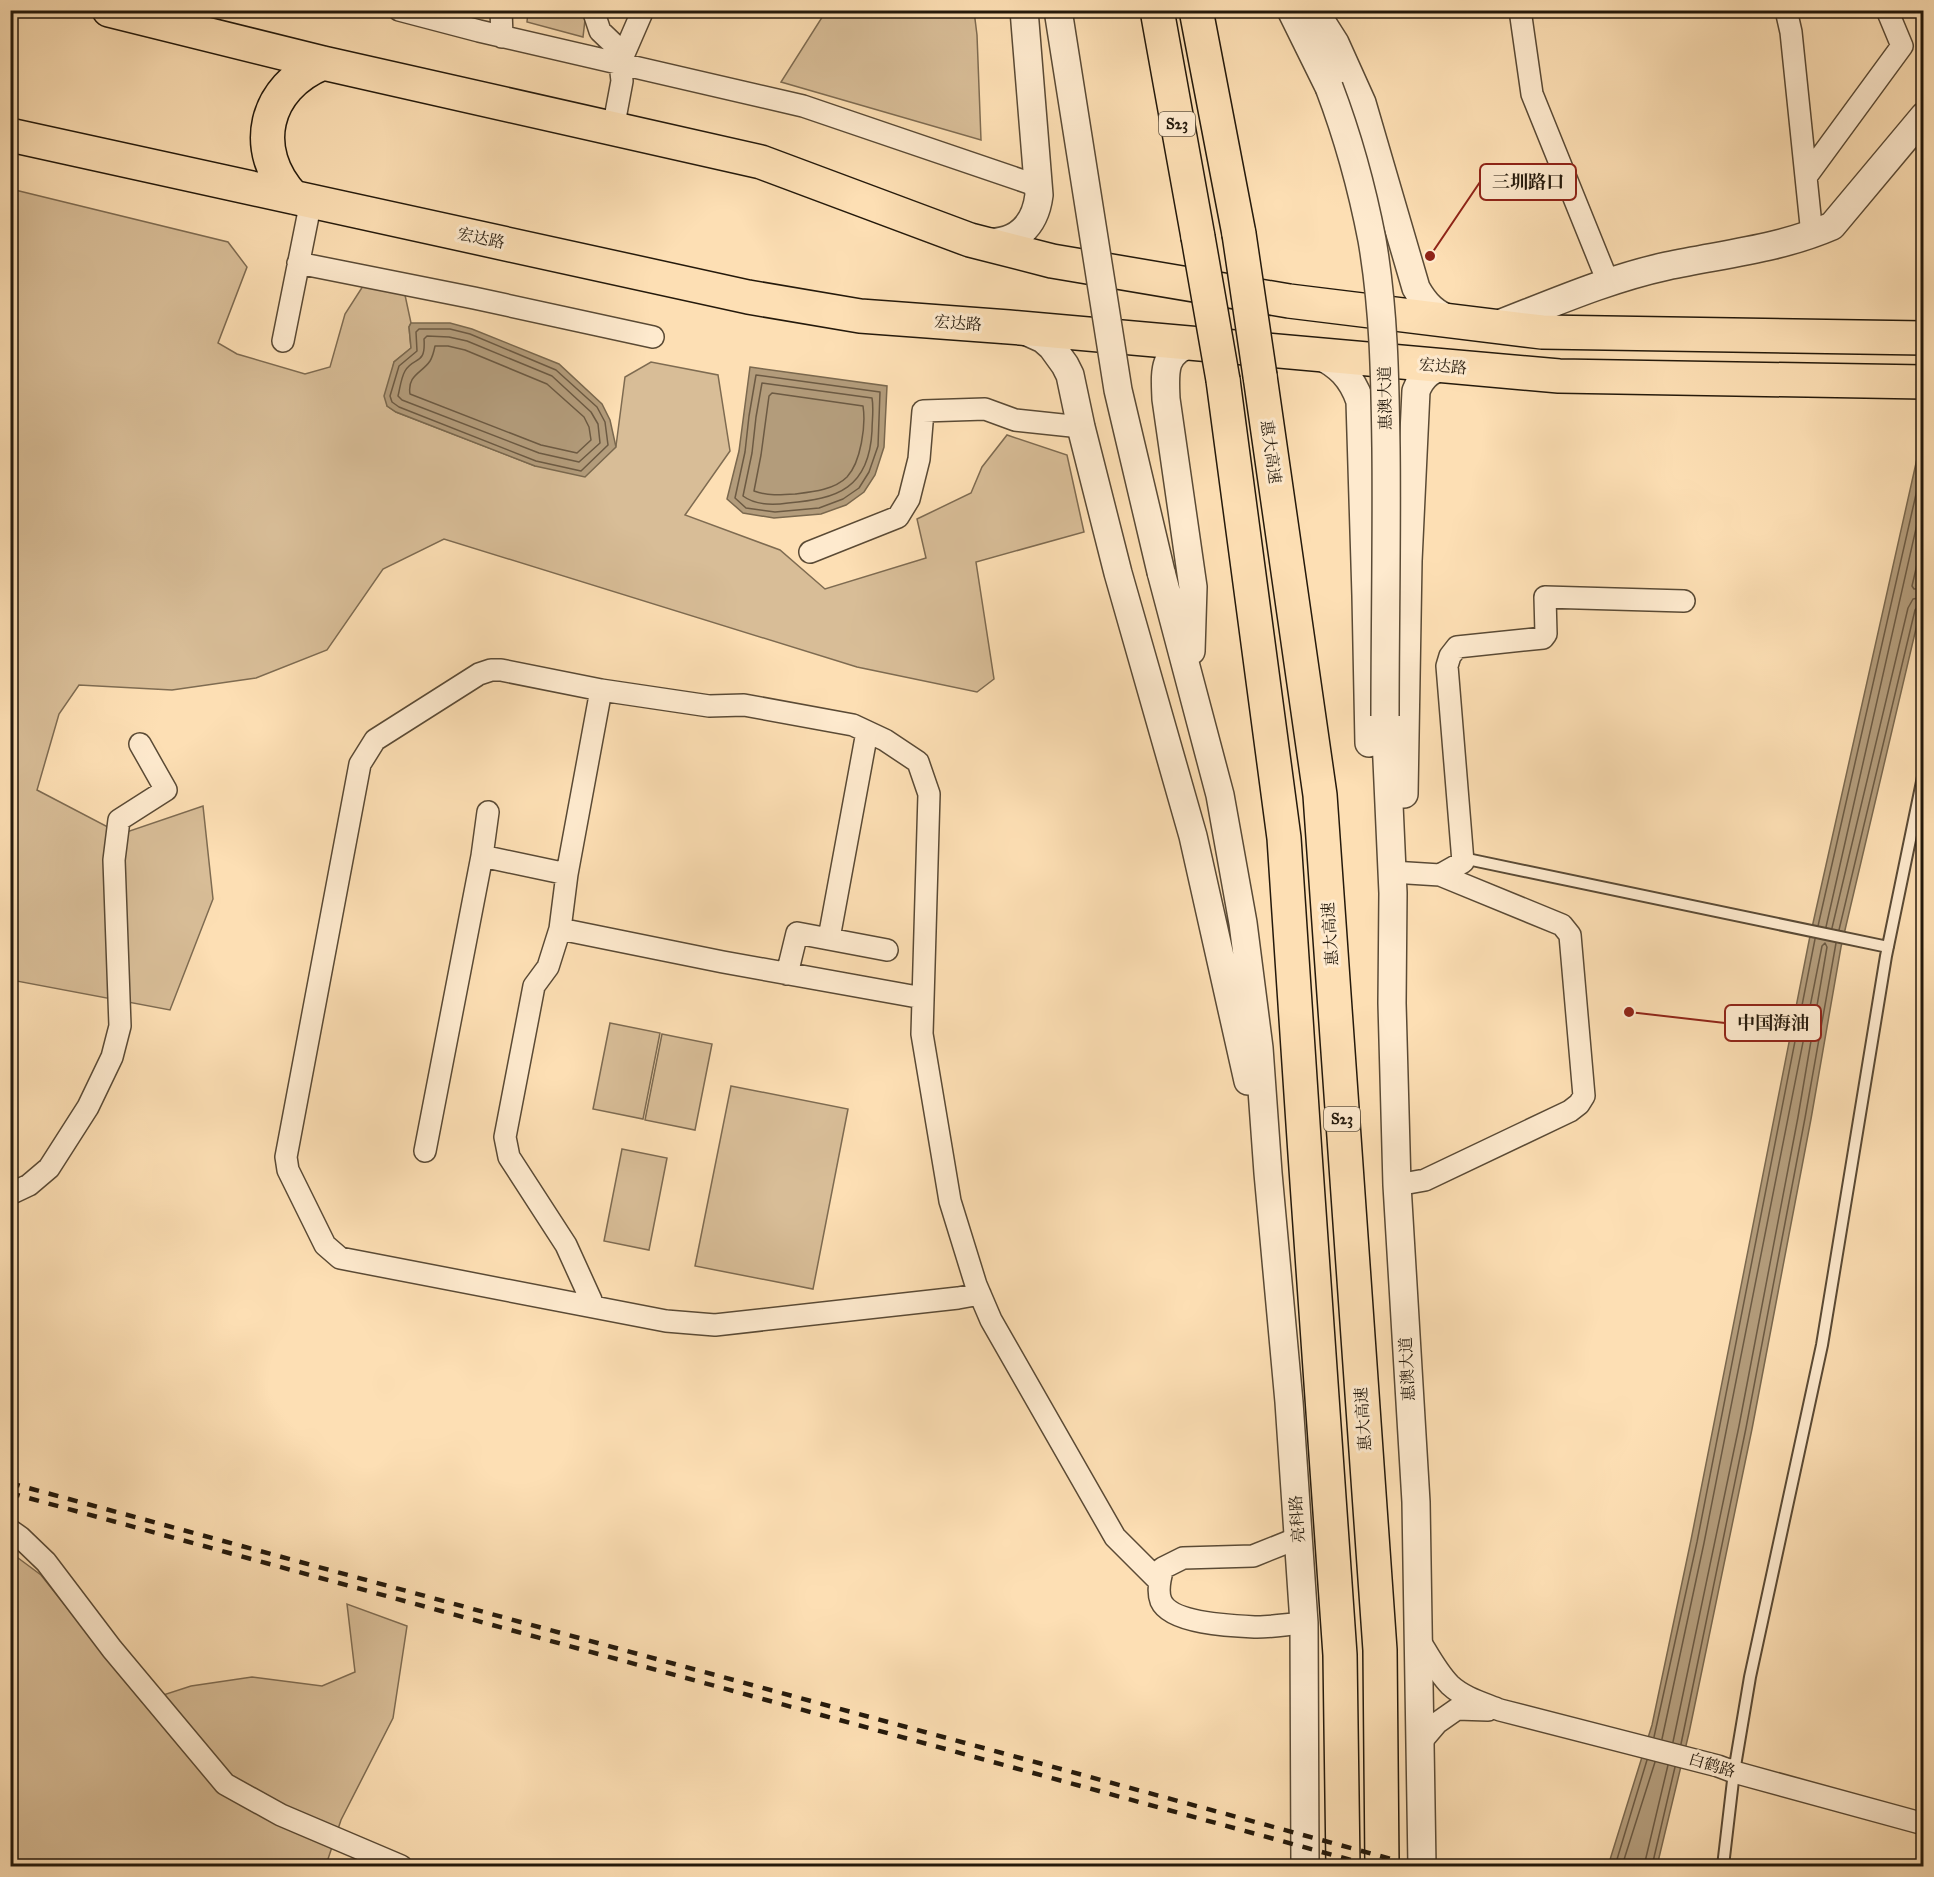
<svg xmlns="http://www.w3.org/2000/svg" width="1934" height="1877" font-family="'IM FELL Great Primer','Noto Serif SC',serif">
	<rect width="100%" height="100%" fill="#fddfb4"/>
	<filter id="stains"><feTurbulence type="fractalNoise" baseFrequency=".00333" numOctaves="4"/><feColorMatrix values="0 0 0 0 .2 0 0 0 0 .09 0 0 0 0 .02 0 0 0 .5 -.17"/></filter>
	<radialGradient id="worn" r=".72"><stop offset=".6" stop-color="#630" stop-opacity="0"/><stop offset="1" stop-color="#630" stop-opacity=".3"/></radialGradient>
	<path fill="#d8bd97" stroke="#7e6b51" stroke-width="1.5" d="M528 11H586L583 37 527 22Z
		M826 11H974L977 35 981 140 781 82Z
		M11 189 228 242 247 267 218 343 237 354 305 374 330 367 345 314 363 286 383 285 405 295 411 323 409 327 411 348 394 362 387 406 396 412 535 466 616 446 625 377 651 362 718 375 730 451 685 515 780 550 825 589 926 558 917 519 971 493 982 467 1007 435 1067 455 1084 532 976 562 994 679 977 692 857 667 444 539 383 569 327 650 256 678 172 690 79 685 59 714 37 790 121 834 203 806 213 899 170 1010 11 980Z
		M610 1023 660 1033 643 1119 593 1109Z
		M662 1034 712 1044 695 1130 645 1120Z
		M731 1086 848 1109 813 1289 695 1266Z
		M622 1149 667 1158 649 1250 604 1241Z
		M10 1552 41 1575 142 1702 191 1686 252 1677 322 1686 355 1672 347 1604 407 1626 393 1718 341 1820 328 1859 347 1866H11Z"/>
	<path fill="#b39c7b" stroke="#7a684e" stroke-width="1.5" d="M411 323H450L472 329 559 364 602 404 610 420 616 447 585 477 535 466 396 412 387 406 384 396 394 362 411 348 409 327Z
		M750 367 887 386 884 447 875 475 864 492 846 505 821 514 774 518 743 513 727 499 739 451Z
		M1923 432V599L1841 947 1811 1119 1752 1429 1689 1733 1657 1866H1608L1652 1725 1691 1540 1809 941Z"/>
	<g fill="none" stroke-linecap="round" stroke-linejoin="round">
		<path stroke="#6c5a43" stroke-width="1.5" d="M419 329H450L470 334 556 370 597 407 605 422 608 445 581 471 536 461 399 407 392 402 390 396 399 366 417 351 416 332Z
			M427 336 449 337 467 341 552 376 591 412 598 424 600 443 579 462 539 453 402 400 398 396C400 388 401 378 405 371 414 356 426 366 424 339Z
			M435 346H448L465 350 547 384 584 417 589 427 591 440 577 453 541 445 410 394C407 375 422 373 430 361 433 356 434 351 435 346Z
			M756 375 880 392 878 446 869 472 859 488 843 499 819 508 775 512 746 508 735 498 745 452 749 416Z
			M762 383 872 398C874 409 872 420 872 431 869 488 838 499 788 503 774 505 755 505 743 496L752 453 756 417Z
			M772 393 863 406C866 425 861 462 847 477 834 490 812 492 795 494 781 495 767 496 754 491L761 455 769 396Z
			M1924 534 1912 586 1914 589 1924 588
			M1818 926 1924 459
			M1826 927 1924 493
			M1832 928 1908 608 1913 599 1924 597
			M1839 930 1915 610 1918 606 1924 604
			M1654 1737 1697 1542 1815 939
			M1662 1739 1704 1543 1822 946 1825 943 1827 947 1798 1117 1739 1426 1673 1742
			M1681 1744 1746 1428 1805 1118 1836 943
			M1615 1866 1647 1760
			M1622 1866 1655 1762
			M1644 1866 1668 1765
			M1652 1866 1675 1767"/>
		<g stroke="#5a4a35" stroke-width="14">
			<path id="service" d="M1463 862 1472 860 1888 947
				M1723 1866 1734 1772 1750 1677 1822 1345 1886 956 1924 772"/>
		</g>
		<g stroke="#5a4a35" stroke-width="24">
			<path id="minor" d="M399 10 479 31 803 106 1038 186
				M501 10 502 37
				M593 10 600 31 624 54
				M1520 10 1532 94 1608 282
				M1786 10 1791 32 1812 235
				M613 129 622 81 620 63 643 10
				M1806 177 1902 46 1887 10
				M298 263 474 298 653 337
				M283 341 311 201
				M810 552 898 517 909 499 919 459 923 411 985 409 1015 420 1081 427
				M601 690 501 670H491L479 674 375 740 360 764 286 1157 288 1170 325 1245 340 1258 666 1321 715 1325 958 1298 980 1294
				M482 856 567 874
				M1392 872 1440 875 1562 925 1570 935 1584 1096 1579 1104 1570 1111 1425 1180 1397 1185
				M1440 875 1463 862 1447 666 1450 656 1457 647 1543 638 1546 634 1545 597 1684 601
				M560 929 548 967 534 986 505 1137 509 1157 566 1245 591 1300V1305
				M829 938 867 732
				M787 974 797 933 887 950
				M923 998 723 962 560 929 567 874 601 690 709 706 744 705 853 725 885 740 918 762 929 794 922 1034 950 1201 976 1285 991 1320 1115 1537 1159 1581
				M425 1151 482 856 488 812
				M10 1194 29 1185 49 1168 88 1107 112 1057 120 1026 114 860 119 820 166 790 140 744
				M10 1530 20 1537 46 1562 112 1649 225 1784 281 1815 401 1866
				M1298 1538 1253 1556 1183 1558 1163 1568C1160 1578 1157 1591 1161 1601 1171 1624 1235 1626 1257 1627 1273 1627 1289 1624 1304 1623
				M1418 1638C1428 1654 1437 1672 1450 1685 1464 1698 1483 1703 1500 1710L1718 1766 1734 1772 1924 1824
				M1420 1743 1437 1723 1457 1709 1488 1710"/>
		</g>
		<g stroke="#5a4a35" stroke-width="30">
			<path id="tertiary" d="M1291 10 1329 87
				M1314 10 1335 43 1362 103 1416 288C1425 304 1435 315 1453 320
				M983 242C1015 245 1035 227 1039 195L1024 10
				M1494 326C1551 304 1607 279 1667 266 1723 254 1779 249 1832 226L1924 116
				M1023 330 1043 339 1052 347 1065 365 1070 375 1081 427 1118 573 1193 836 1248 1081
				M1316 354C1339 364 1352 378 1360 401L1366 596 1369 743
				M1161 572 1220 795 1243 923 1259 1048 1268 1173 1289 1402 1304 1623 1305 1866
				M1191 651 1193 587 1166 399C1165 372 1162 353 1192 343
				M1385 716 1393 893 1392 1003 1397 1185 1416 1502 1422 1866
				M1404 794 1408 561 1416 391C1422 375 1434 365 1452 367"/>
		</g>
		<g stroke="#24190b" stroke-width="36">
			<path id="primary" d="M109 10 323 63 761 162 970 240 1052 261 1289 301 1542 332 1924 338
				M10 135 748 297 860 316 1009 327 1559 376 1924 382
				M293 197C249 150 264 87 323 63"/>
		</g>
		<g stroke="#24190b" stroke-width="36">
			<path id="motorway" d="M1157 10 1198 237
				M1196 10 1239 234
				M1260 376 1320 795 1380 1650 1382 1866
				M1223 380 1284 838 1305 1154 1340 1655 1343 1866"/>
		</g>
		<use href="#service" stroke="#feeace" stroke-width="10"/>
		<use href="#minor" stroke="#feeace" stroke-width="21"/>
		<use href="#tertiary" stroke="#feeace" stroke-width="27"/>
		<use href="#primary" stroke="#fddfb4" stroke-width="33"/>
		<use href="#motorway" stroke="#fddfb4" stroke-width="33"/>
		<path stroke="#24190b" stroke-width="4.5" stroke-dasharray="10 10" stroke-linecap="butt" d="M10 1483 1417 1866
			M10 1493 1373 1866"/>
		<g stroke="#5a4a35" stroke-width="30" stroke-linecap="butt">
			<path id="tertiary-bridge" d="M1058 10 1118 390 1161 572
				M1329 87C1348 137 1362 188 1372 240 1384 309 1385 379 1386 448 1387 537 1385 627 1385 716"/>
		</g>
		<g stroke="#24190b" stroke-width="36" stroke-linecap="butt">
			<path id="motorway-bridge" d="M1239 234 1260 376
				M1198 237 1223 380"/>
		</g>
		<use href="#tertiary-bridge" stroke="#feeace" stroke-width="27"/>
		<use href="#motorway-bridge" stroke="#fddfb4" stroke-width="33"/>
	</g>
	<g text-anchor="middle" dominant-baseline="central" stroke-width="6" stroke-linejoin="round" paint-order="stroke">
		<g fill="#feeace" stroke="#655846" stroke-width="1.5">
			<rect x="1159" y="112" width="36" height="24" rx="4.5"/>
			<rect x="1324" y="1107" width="36" height="24" rx="4.5"/>
		</g>
		<g font-size="15" font-weight="bold" fill="#24190b">
			<text x="1177" y="124">S23</text>
			<text x="1342" y="1119">S23</text>
		</g>
		<g font-size="16" fill="#24190b" stroke="#feeace">
			<text transform="translate(481 238) rotate(12)">宏达路</text>
			<text transform="translate(958 323) rotate(4)">宏达路</text>
			<text transform="translate(1443 366) rotate(5)">宏达路</text>
			<text transform="translate(1385 398) rotate(-91)">惠澳大道</text>
			<text transform="translate(1271 452) rotate(82)">惠大高速</text>
			<text transform="translate(1330 934) rotate(-94)">惠大高速</text>
			<text transform="translate(1407 1369) rotate(-93)">惠澳大道</text>
			<text transform="translate(1363 1419) rotate(-94)">惠大高速</text>
			<text transform="translate(1297 1519) rotate(-94)">亮科路</text>
			<text transform="translate(1712 1765) rotate(17)">白鹤路</text>
		</g>
	</g>
	<path fill="none" stroke="#8f2418" stroke-width="2" d="M1430 256L1480 182M1629 1012L1725 1023"/>
	<g fill="#8f2418" stroke="#feeace" stroke-width="2">
		<circle cx="1430" cy="256" r="6"/>
		<circle cx="1629" cy="1012" r="6"/>
	</g>
	<g fill="#feeace" stroke="#8f2418" stroke-width="2">
		<rect x="1480" y="164" width="96" height="36" rx="6"/>
		<rect x="1725" y="1005" width="96" height="36" rx="6"/>
	</g>
	<g font-size="18" text-anchor="middle" font-weight="bold" fill="#24190b">
		<text x="1528" y="188">三圳路口</text>
		<text x="1773" y="1029">中国海油</text>
	</g>
	<rect width="1934" height="1877" fill="none" stroke="#fddfb4" stroke-width="36"/>
	<rect x="12" y="12" width="1910" height="1853" fill="none" stroke="#24190b" stroke-width="3"/>
	<rect x="18" y="18" width="1898" height="1841" fill="none" stroke="#24190b" stroke-width="1.5"/>
	<rect width="100%" height="100%" filter="url(#stains)"/>
	<rect width="100%" height="100%" fill="url(#worn)"/>
</svg>
